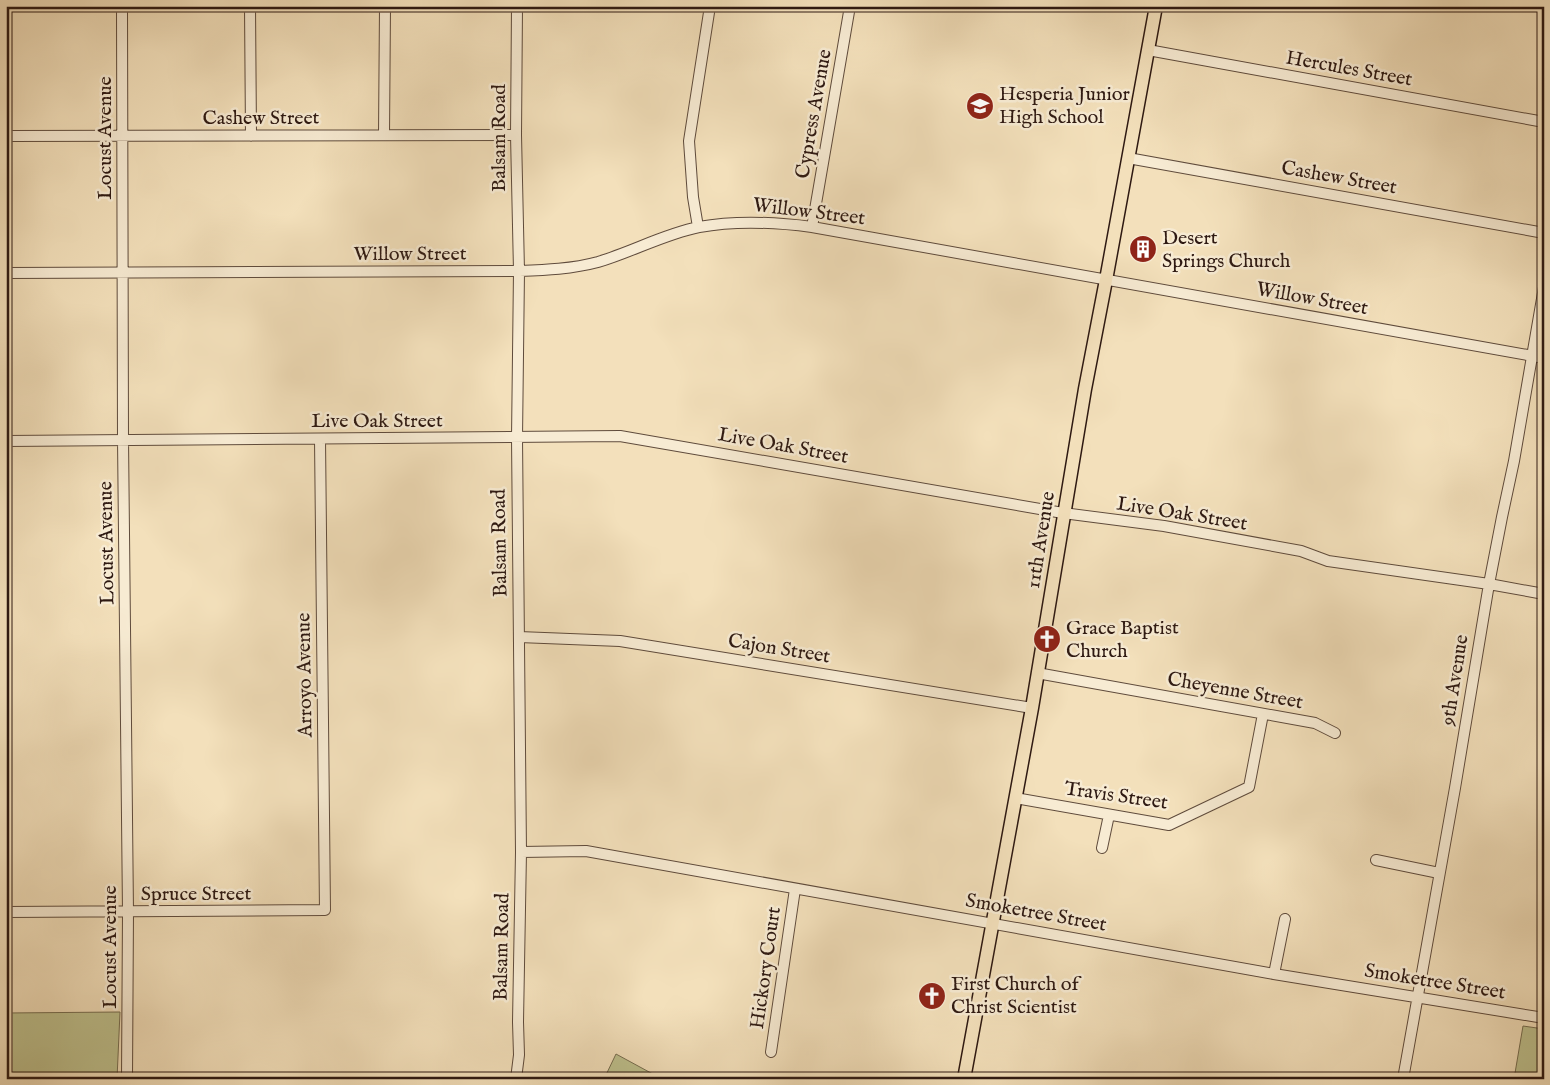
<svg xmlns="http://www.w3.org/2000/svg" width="1550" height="1085" font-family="'IM FELL English',serif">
	<rect width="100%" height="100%" fill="#f3e0bb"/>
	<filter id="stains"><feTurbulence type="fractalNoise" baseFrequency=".004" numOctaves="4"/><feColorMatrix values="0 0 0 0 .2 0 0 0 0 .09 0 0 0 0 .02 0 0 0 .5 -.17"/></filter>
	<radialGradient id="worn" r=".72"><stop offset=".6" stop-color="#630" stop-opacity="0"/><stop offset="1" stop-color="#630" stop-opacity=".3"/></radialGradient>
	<path fill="#bec18e" stroke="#766d50" d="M120 1012 117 1079H6V1013Z
		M1523 1026 1544 1029V1079H1514Z
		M616 1054 662 1079H604Z"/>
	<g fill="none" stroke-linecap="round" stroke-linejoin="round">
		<g stroke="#5f4b3c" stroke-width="12">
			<path id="minor" d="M122 6 123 439 128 912 127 1079
				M250 6 251 136
				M1148 50 1544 122
				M384 135 385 6
				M6 136 516 135
				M1128 158 1544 233
				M698 227 693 197 689 141 710 6
				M812 227 850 6
				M6 273 519 271C545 270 572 269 598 262 632 252 664 234 699 227 737 220 774 222 812 227L1544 358
				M6 441 620 436 1063 513 1164 526 1301 551 1328 561 1489 584 1544 594
				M519 637 620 641 1032 708
				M1037 673 1315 723 1335 733
				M1015 798 1169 825 1249 787 1263 714
				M1102 848 1109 815
				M521 852 586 851 1274 974 1544 1018
				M1376 860 1439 873
				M6 912 325 910 320 439
				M1274 974 1285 919
				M771 1052 795 889
				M516 1079 519 1055 518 1022 521 852 517 438 519 271 516 135 517 6
				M1403 1079 1455 788 1489 584 1502 517 1514 461 1544 287"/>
		</g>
		<g stroke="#2e1912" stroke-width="15">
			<path id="major" d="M964 1079 1032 708 1085 389 1106 280 1156 6"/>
		</g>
		<use href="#minor" stroke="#f7ebd3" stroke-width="10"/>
		<use href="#major" stroke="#f3e0bb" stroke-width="12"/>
	</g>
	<defs>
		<g id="school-disc" transform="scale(1.4375)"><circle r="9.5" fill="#8f2418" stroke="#f7ebd3"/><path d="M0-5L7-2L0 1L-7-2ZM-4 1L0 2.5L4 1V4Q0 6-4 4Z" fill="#fff"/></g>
		<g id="building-disc" transform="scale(1.4375)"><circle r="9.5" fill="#8f2418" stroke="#f7ebd3"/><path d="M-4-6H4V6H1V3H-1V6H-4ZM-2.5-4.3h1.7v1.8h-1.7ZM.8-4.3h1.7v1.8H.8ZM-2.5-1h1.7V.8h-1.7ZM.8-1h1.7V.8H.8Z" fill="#fff"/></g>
		<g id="church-disc" transform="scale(1.4375)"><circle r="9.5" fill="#8f2418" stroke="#f7ebd3"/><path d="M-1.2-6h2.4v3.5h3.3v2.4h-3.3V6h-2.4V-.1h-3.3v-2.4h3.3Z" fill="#fff"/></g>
	</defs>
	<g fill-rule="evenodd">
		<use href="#school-disc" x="980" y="106"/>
		<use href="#building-disc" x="1143" y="249"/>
		<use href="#church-disc" x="1047" y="639"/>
		<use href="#church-disc" x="932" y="996"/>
	</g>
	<g text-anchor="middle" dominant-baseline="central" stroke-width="5" stroke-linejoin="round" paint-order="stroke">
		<g font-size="20" fill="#2e1912" stroke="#f7ebd3">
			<text transform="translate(1349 69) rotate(10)">Hercules Street</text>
			<text transform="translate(814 114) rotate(-80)">Cypress Avenue</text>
			<text x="261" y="118">Cashew Street</text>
			<text transform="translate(105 138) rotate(-90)">Locust Avenue</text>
			<text transform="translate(499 138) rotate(-90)">Balsam Road</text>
			<text transform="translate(1339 178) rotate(10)">Cashew Street</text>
			<text transform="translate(809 212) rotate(7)">Willow Street</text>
			<text x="410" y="254">Willow Street</text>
			<text transform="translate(1312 299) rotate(10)">Willow Street</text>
			<text x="377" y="421">Live Oak Street</text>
			<text transform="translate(783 446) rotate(10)">Live Oak Street</text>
			<text transform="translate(1182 514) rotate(9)">Live Oak Street</text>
			<text transform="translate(1041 540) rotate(-81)">11th Avenue</text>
			<text transform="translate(107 543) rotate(-91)">Locust Avenue</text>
			<text transform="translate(500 543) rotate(-91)">Balsam Road</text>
			<text transform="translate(779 649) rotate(9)">Cajon Street</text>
			<text transform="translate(305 675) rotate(-91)">Arroyo Avenue</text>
			<text transform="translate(1455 680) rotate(-81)">9th Avenue</text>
			<text transform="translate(1235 691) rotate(10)">Cheyenne Street</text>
			<text transform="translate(1116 796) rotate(8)">Travis Street</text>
			<text x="196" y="894">Spruce Street</text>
			<text transform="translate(1036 913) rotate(10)">Smoketree Street</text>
			<text transform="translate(110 947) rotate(-90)">Locust Avenue</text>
			<text transform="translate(502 947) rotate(-89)">Balsam Road</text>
			<text transform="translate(766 968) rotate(-82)">Hickory Court</text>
			<text transform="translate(1435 982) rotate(9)">Smoketree Street</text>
		</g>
		<g font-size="20" fill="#2e1912" stroke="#f7ebd3" text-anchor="start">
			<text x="999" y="94">Hesperia Junior<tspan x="999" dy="23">High School</tspan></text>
			<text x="1162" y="238">Desert<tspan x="1162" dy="23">Springs Church</tspan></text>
			<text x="1066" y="628">Grace Baptist<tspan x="1066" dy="23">Church</tspan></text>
			<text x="951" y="984">First Church of<tspan x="951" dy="23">Christ Scientist</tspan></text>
		</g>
	</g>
	<rect width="1550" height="1085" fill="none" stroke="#f3e0bb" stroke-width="25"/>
	<rect x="8" y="8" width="1535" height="1070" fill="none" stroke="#2e1912" stroke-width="2.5"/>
	<rect x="12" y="12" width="1525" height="1060" fill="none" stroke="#2e1912"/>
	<rect width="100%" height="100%" filter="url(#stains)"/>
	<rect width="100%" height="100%" fill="url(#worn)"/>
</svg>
